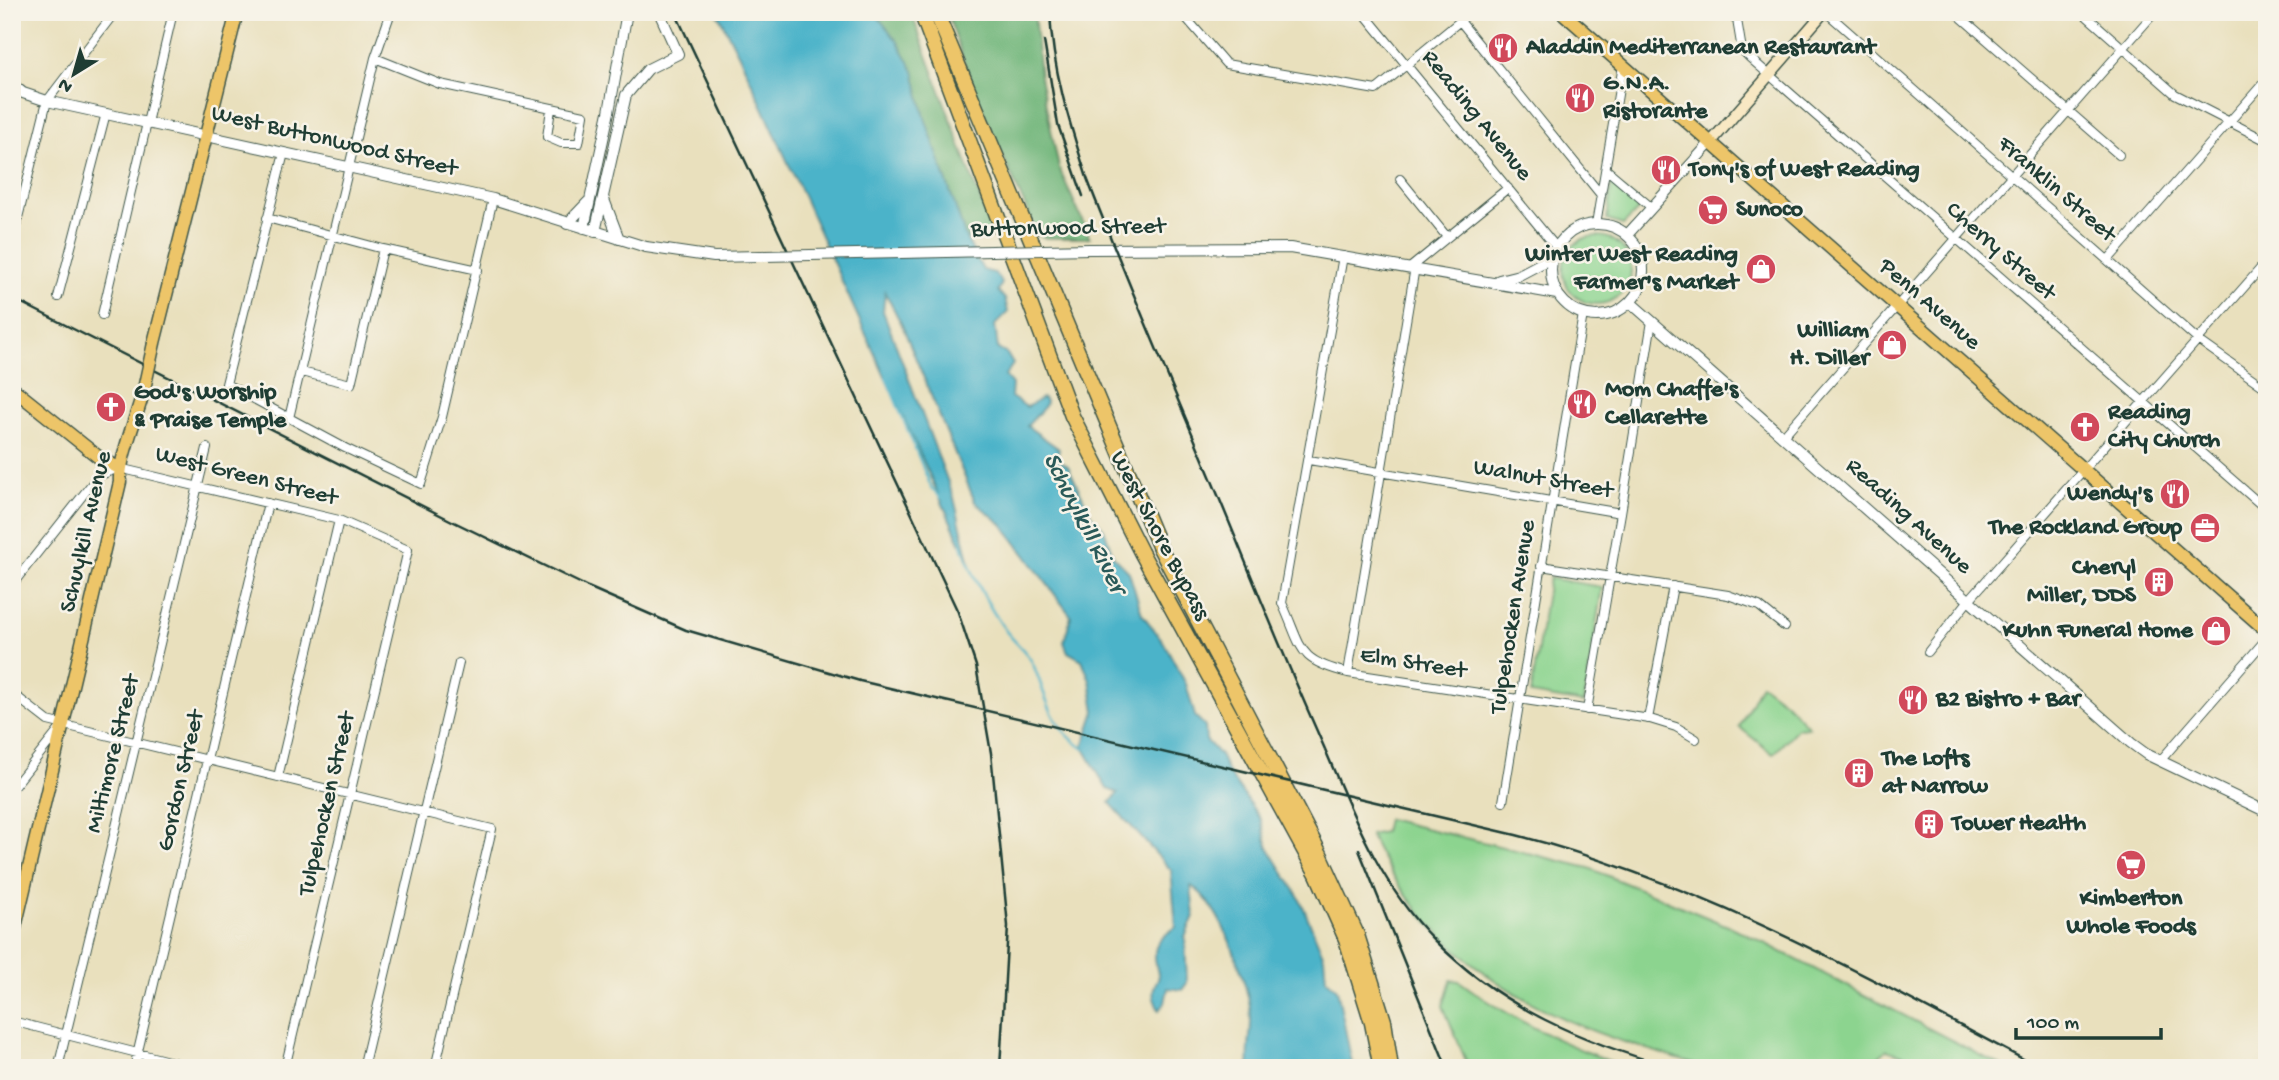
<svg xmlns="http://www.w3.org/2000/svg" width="2279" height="1080" font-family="'Gochi Hand',sans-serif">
	<rect width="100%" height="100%" fill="#f7f3e8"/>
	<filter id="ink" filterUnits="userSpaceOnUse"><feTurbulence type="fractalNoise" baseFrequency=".0143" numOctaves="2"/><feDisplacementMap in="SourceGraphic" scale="14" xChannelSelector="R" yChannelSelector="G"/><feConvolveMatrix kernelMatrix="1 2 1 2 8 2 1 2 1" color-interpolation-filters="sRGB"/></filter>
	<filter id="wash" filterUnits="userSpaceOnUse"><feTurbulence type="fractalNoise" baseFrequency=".00686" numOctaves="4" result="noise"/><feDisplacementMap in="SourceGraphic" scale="28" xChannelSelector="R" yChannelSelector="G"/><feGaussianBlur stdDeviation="1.57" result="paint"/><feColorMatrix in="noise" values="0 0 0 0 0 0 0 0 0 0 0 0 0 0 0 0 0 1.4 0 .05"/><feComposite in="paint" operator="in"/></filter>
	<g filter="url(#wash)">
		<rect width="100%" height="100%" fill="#e9e0bd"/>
		<path fill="#8cd48f" stroke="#568862" stroke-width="2" d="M1612 181 1642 206 1623 225 1607 220Z
			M1563 270a34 34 0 1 1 68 0a34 34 0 1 1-68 0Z
			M1549 578 1602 587 1584 703 1531 694Z
			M1761 684 1785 702 1809 727 1798 728 1773 754 1739 727Z
			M1387 819 1589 868 1747 934 2005 1068H1941L1887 1050 1876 1059V1068C1839 1068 1802 1068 1765 1068 1747 1068 1728 1070 1712 1068 1691 1065 1670 1056 1650 1050 1528 1015 1427 953 1370 835L1384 832Z
			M1451 980 1459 981C1511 1020 1567 1046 1628 1068H1469L1443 1006Z"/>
		<path fill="#71b67a" stroke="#487a57" stroke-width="2" d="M874 12H911L994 237 966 238 925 118 914 71 898 42Z
			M947 12H1034L1040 77 1059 168 1090 238H1046L1038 235 976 96Z"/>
		<path fill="#4bb3c9" stroke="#35787e" stroke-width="2" d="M717 12H874L898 42 914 71 925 118 966 238 983 270 994 273 1002 283 998 291 1005 299 1008 312 995 325 998 349 1007 354 1013 364 1005 376 1012 384 1011 397 1027 407 1042 398 1046 401 1045 406 1027 426 1059 449 1056 459 1068 466 1091 515 1104 529 1113 556 1129 572 1142 614 1163 641 1186 684 1195 716 1205 726 1206 740 1220 755 1227 771 1261 820 1268 847 1300 899 1324 957 1326 979 1337 989 1353 1068H1249C1247 1051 1251 1036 1251 1020 1251 988 1220 900 1191 886L1194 916 1185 937 1187 983 1182 990 1168 988 1165 1003 1159 1010C1152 997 1151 990 1159 977 1151 951 1153 942 1176 927L1171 870 1110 803 1118 793 1107 789 1083 747 1095 711 1090 680 1082 660 1068 652 1064 642 1071 616 1002 524 975 502 902 325 885 292 883 311 954 498 970 564 741 59Z"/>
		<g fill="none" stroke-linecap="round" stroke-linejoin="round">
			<path stroke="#4bb3c9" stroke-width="2.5" d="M886 377 931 487 941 498
				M962 545C972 574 988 606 1006 631 1014 642 1028 652 1033 664 1048 700 1049 725 1084 749"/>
		</g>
	</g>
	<g filter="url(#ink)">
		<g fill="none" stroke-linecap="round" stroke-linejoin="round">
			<g stroke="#3d5549" stroke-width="10">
				<path id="minor" d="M1181 12 1226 64 1376 90 1471 12
					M1363 12 1556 247
					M1728 12 1737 20 1742 50 1750 58 2267 510
					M1826 12 2198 340 2267 389
					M1955 12 2119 155
					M2082 12 2175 94 2267 141
					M1460 21 1601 195
					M375 58 440 84 584 115 579 143H561L547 137 551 109
					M284 153 226 384 345 448 421 484 442 417 493 199
					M1606 169 1652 208
					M1400 179 1447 237
					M267 218 383 249 478 270
					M1596 224 1623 65
					M12 242 47 101 115 12
					M1343 256 1282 603C1303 649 1296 660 1348 673L1650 719 1676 727 1696 739
					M2108 260 2267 79
					M1411 267 1508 188
					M58 297 106 113
					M102 315 173 12
					M301 372 351 384 383 249
					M289 418 375 58 391 12
					M1784 435 2155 12
					M1309 460 1621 513 1652 321
					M1541 566 1728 595 1759 606 1785 627
					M12 585 98 476 119 468 339 520 408 550 285 1068
					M1928 652 1969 600 2267 261
					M1348 673 1415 267
					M12 693 48 721 492 829 435 1068
					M1587 710 1621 513
					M1648 719 1673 586
					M2160 761 2267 638
					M278 777 339 520
					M12 789 59 730
					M1503 802 1583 314
					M12 1021 196 1068
					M58 1068 207 448
					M134 1068 268 503
					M363 1068 459 663"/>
			</g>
			<g stroke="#3d5549" stroke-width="12">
				<path id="tertiary" d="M12 84 23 93 47 101 493 199 646 247
					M603 197 619 239
					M567 224 588 202
					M1551 270a46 46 0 1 1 92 0a46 46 0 1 1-92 0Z
					M584 228 609 112 627 12
					M595 232 626 95 648 69 678 54 659 12
					M1627 235 1711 142
					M1090 249 1290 248 1557 294
					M1499 280 1519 275 1553 257
					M1630 302 2131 743 2146 754 2267 812"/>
			</g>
			<g stroke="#3d5549" stroke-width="13">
				<path id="secondary" d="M1711 142 1824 12"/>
			</g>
			<g stroke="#3d5549" stroke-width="15">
				<path id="primary" d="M1562 12 2267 631
					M154 343 237 12
					M12 388 101 459 119 468
					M12 940 120 482C118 461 138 414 144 389"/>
			</g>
			<g stroke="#3d5549" stroke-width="17">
				<path id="motorway" d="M921 12 1072 416 1141 552 1317 874 1346 939 1372 1023 1381 1068
					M936 12 1159 546 1320 854 1357 935 1384 1021 1391 1068"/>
			</g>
			<use href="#minor" stroke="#fff" stroke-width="8"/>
			<use href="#tertiary" stroke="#fff" stroke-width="10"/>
			<use href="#secondary" stroke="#f8e8c3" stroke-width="10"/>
			<use href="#primary" stroke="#edc569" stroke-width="12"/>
			<use href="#motorway" stroke="#edc569" stroke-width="14"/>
			<path stroke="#1f3d34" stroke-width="2.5" d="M675 12 958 612 976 666 991 753 1008 926 1000 1068
				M1050 12C1052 69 1070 125 1087 178 1136 306 1192 430 1243 556 1269 620 1296 684 1324 747 1354 817 1380 885 1434 940 1501 1008 1583 1042 1673 1068
				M1044 41 1058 125 1083 196
				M12 298 452 521 588 587 686 630 860 681 1516 835C1707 885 1868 977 2040 1068
				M1359 850 1447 1068"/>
			<g stroke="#3d5549" stroke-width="12" stroke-linecap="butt">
				<path id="tertiary-bridge" d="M646 247 714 257 1090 249"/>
			</g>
			<g stroke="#3d5549" stroke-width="15" stroke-linecap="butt">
				<path id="primary-bridge" d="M144 389 154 343"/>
			</g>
			<use href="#tertiary-bridge" stroke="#fff" stroke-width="10"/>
			<use href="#primary-bridge" stroke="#edc569" stroke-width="12"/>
		</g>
	</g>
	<defs>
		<g id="restaurant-disc" transform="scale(1.575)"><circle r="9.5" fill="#d1495b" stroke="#f7f3e8"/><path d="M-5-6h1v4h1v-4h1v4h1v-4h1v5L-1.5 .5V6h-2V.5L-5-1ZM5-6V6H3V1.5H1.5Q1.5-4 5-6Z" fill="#fff"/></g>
		<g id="supermarket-disc" transform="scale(1.575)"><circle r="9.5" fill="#d1495b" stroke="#f7f3e8"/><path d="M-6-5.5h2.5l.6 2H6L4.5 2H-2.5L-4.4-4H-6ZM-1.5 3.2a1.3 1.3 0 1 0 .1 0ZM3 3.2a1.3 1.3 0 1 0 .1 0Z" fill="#fff"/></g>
		<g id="shop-disc" transform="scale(1.575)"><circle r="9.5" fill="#d1495b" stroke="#f7f3e8"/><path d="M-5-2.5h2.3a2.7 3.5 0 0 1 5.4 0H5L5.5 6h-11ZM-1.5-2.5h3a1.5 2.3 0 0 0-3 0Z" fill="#fff"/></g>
		<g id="church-disc" transform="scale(1.575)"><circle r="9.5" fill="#d1495b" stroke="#f7f3e8"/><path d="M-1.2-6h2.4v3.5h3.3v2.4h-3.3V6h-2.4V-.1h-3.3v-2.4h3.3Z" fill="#fff"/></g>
		<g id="office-disc" transform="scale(1.575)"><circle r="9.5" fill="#d1495b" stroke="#f7f3e8"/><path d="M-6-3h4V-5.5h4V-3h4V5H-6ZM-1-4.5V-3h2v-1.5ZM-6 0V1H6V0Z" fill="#fff"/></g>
		<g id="building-disc" transform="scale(1.575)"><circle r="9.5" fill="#d1495b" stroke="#f7f3e8"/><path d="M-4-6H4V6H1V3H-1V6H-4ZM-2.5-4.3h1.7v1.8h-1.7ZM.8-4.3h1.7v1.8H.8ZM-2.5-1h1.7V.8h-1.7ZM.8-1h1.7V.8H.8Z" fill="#fff"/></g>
	</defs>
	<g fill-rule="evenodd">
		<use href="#restaurant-disc" x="1503" y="48"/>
		<use href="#restaurant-disc" x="1580" y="98"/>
		<use href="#restaurant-disc" x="1666" y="170"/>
		<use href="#supermarket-disc" x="1713" y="210"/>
		<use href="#shop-disc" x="1761" y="269"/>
		<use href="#shop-disc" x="1892" y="345"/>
		<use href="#restaurant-disc" x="1582" y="404"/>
		<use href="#church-disc" x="111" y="407"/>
		<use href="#church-disc" x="2085" y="427"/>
		<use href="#restaurant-disc" x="2175" y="494"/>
		<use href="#office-disc" x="2205" y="528"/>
		<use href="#building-disc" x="2159" y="582"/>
		<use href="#shop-disc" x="2216" y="631"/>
		<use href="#restaurant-disc" x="1913" y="700"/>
		<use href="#building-disc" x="1859" y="773"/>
		<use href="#building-disc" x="1929" y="824"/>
		<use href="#supermarket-disc" x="2131" y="865"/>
	</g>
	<g text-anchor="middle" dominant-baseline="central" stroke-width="5" stroke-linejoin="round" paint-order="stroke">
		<g font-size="24" font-weight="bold" fill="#1f3d34" stroke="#f7f3e8" text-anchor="start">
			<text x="1526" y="48">Aladdin Mediterranean Restaurant</text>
			<text x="1603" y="84">G.N.A.<tspan x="1603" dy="28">Ristorante</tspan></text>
			<text x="1689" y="170">Tony's of West Reading</text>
			<text x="1736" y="210">Sunoco</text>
			<text x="1738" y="255" text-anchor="end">Winter West Reading<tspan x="1738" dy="28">Farmer's Market</tspan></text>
			<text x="1869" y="331" text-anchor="end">William<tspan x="1869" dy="28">H. Diller</tspan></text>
			<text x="1605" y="390">Mom Chaffe's<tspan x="1605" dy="28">Cellarette</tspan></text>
			<text x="134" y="393">God's Worship<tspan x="134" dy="28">&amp; Praise Temple</tspan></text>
			<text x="2108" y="413">Reading<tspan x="2108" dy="28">City Church</tspan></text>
			<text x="2152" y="494" text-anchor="end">Wendy's</text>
			<text x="2182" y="528" text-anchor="end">The Rockland Group</text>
			<text x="2136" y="568" text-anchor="end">Cheryl<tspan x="2136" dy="28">Miller, DDS</tspan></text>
			<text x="2193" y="631" text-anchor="end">Kuhn Funeral Home</text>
			<text x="1936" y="700">B2 Bistro + Bar</text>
			<text x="1882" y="759">The Lofts<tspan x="1882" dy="28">at Narrow</tspan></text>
			<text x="1952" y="824">Tower Health</text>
			<text x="2131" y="899" text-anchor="middle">Kimberton<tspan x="2131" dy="28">Whole Foods</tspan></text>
		</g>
		<g font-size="24" fill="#1f3d34" stroke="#f7f3e8">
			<text transform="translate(1476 116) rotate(51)">Reading Avenue</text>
			<text transform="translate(334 142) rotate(13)">West Buttonwood Street</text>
			<text transform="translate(2056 190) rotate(41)">Franklin Street</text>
			<text transform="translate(1068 229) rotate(-1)">Buttonwood Street</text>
			<text transform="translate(2000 252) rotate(41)">Cherry Street</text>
			<text transform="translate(1929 305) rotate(41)">Penn Avenue</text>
			<text transform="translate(246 477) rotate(14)">West Green Street</text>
			<text transform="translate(1543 480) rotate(10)">Walnut Street</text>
			<text transform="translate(1908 517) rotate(42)">Reading Avenue</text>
			<text transform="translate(87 532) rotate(-77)">Schuylkill Avenue</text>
			<text transform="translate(1159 536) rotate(62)">West Shore Bypass</text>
			<text transform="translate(1514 617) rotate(-81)">Tulpehocken Avenue</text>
			<text transform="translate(1413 664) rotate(9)">Elm Street</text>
			<text transform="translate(114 754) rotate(-76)">Miltimore Street</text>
			<text transform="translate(182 781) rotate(-77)">Gordon Street</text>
			<text transform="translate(328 804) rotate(-77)">Tulpehocken Street</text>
		</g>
		<g font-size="26" font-style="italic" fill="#2a5a59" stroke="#f7f3e8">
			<text transform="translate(1083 524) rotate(63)">Schuylkill River</text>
		</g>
	</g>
	<rect width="2279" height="1080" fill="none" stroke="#f7f3e8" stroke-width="42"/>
	<g transform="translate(74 74) rotate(217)" stroke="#f7f3e8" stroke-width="5" paint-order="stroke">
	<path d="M0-5L12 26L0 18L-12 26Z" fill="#1f3d34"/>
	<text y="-10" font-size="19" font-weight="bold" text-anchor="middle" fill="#1f3d34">N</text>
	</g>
	<path d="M2016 1028v10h145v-10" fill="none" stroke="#1f3d34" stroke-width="3.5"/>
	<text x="2027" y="1028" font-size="21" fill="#1f3d34" stroke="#f7f3e8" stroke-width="5" paint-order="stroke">100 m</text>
</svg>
